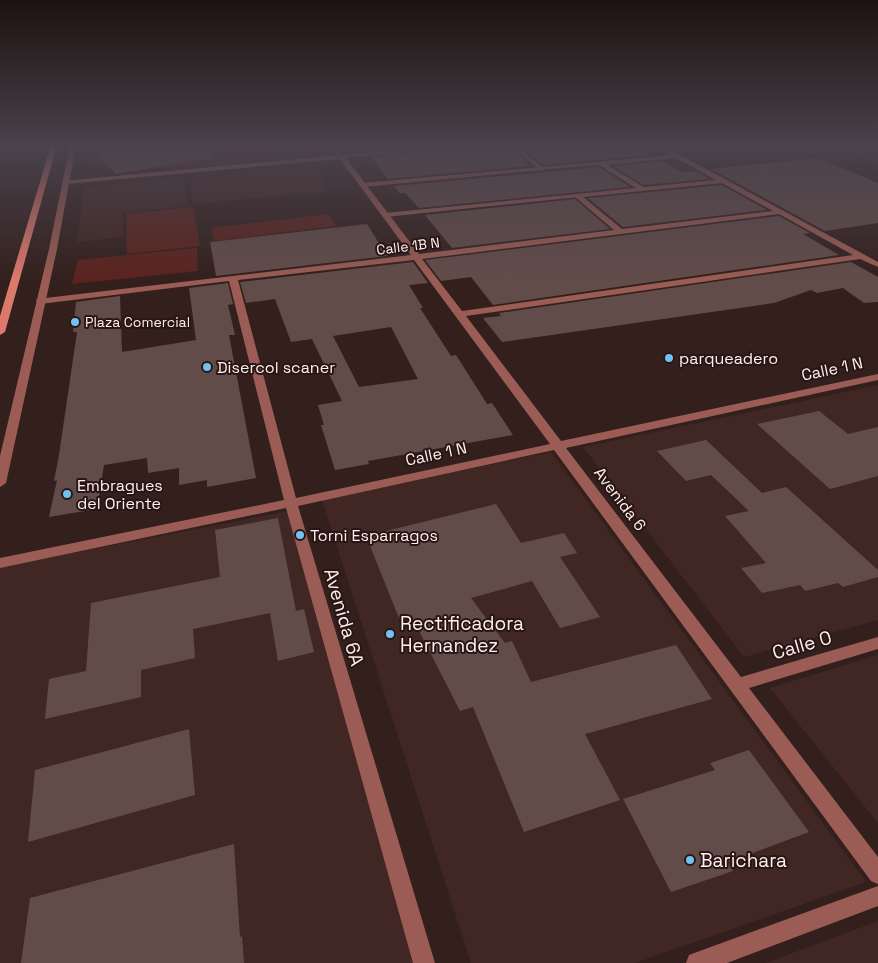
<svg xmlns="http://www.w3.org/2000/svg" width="878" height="963" font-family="'Space Grotesk',sans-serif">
	<rect width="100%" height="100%" fill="#33201d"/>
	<path fill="#412723" d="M667 145H782L686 155Z
		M316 167 328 191 193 204 190 179Z
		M183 178 188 206 123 213V237L77 242 84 187Z
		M878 385V620L744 657 583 447Z
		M551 452 866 882 635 963H471L322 500Z
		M289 511 416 963H0V567Z
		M878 655V823L770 688Z
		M878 921V963H766Z"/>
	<path fill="#5b231e" d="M149 145H264L269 148 289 145H321L327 155 163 170 167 165 189 152 90 167 82 155Z
		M836 145H878V163Z
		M193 207 200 246 127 254 126 214Z
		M329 214 336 226 214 241 211 228Z
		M197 248 198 271 72 284 78 260Z"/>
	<path fill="#624c49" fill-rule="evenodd" d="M88 145H211L212 158 116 174Z
		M362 145H423L366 151Z
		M476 145H508L531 166 388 179 371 157Z
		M553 145H635L651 155 543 165 524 149Z
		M818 158 878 183V223L825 231 711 169Z
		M662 161 681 172 696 171 710 179 644 185 613 166Z
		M599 167 630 187 419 208 405 193H400L394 186Z
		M722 185 767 210 623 227 588 198Z
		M575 199 610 229 452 248 425 215Z
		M779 216 810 233 803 234 839 255 493 305 471 277 441 281 425 260Z
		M367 224 387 256 216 276 210 242Z
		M413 262 428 283 409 285 423 308H420L451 356 456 355 487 404 492 403 513 435 368 461 369 464 335 470 321 425H324L318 405 342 401 312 339 291 342 275 299 246 303 240 282ZM391 327 418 379 359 387 333 336Z
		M851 262 878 277V302L864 303 843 288 817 293 811 290 774 303 502 342 483 318 501 316 499 313Z
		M228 283 233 304 228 305 235 335H229L256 478 207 487V480L179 485V468L148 473 147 458 104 465 97 509 49 517 57 480 54 481 59 455 77 332H73L76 302 120 296 122 352 196 340 189 288Z
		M819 411 848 434 878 427V476L830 489 757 424Z
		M706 440 762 493 786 487 878 570V577L843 587 838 583 805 591 800 585 762 593 741 568 766 563 725 516 749 511 711 475 686 481 657 451Z
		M496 504 521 543 564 533 577 553 560 557 600 617 560 628 532 581 471 598 505 643 512 641 531 682 676 645 712 699 585 734 620 800 524 832 473 707 460 711 411 615 399 618 366 536Z
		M278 518 296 611 304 609 314 652 278 661 270 613 193 629 195 658 141 670V697L45 719 49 679 86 671 91 603 220 577 215 530Z
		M189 729 195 795 28 842 35 770Z
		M749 750 809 832 728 862 733 871 671 892 623 799 715 770 710 763Z
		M234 844 240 937 242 936 244 963H21L30 898Z"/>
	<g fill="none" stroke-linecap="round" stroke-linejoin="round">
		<path fill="#9a5c54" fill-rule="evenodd" d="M541 167 544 169 543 170 363 187 360 185 363 183Z
			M577 194 579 195V197L385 217 381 215 385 213Z"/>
		<path fill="#9a5c54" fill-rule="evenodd" d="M330 145H336L343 155 447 145H474L346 158 419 254 614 230 574 196 577 194 636 188 599 165 539 170 510 145H517L542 167 671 155 654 145H662L878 262V267L860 259 466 316 561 441 878 374V380L566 448 741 677 878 637V649L749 688 878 857V884L871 881 554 450 298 506 435 963H413L286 508 0 568V558L284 500 229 281 40 304 36 301 37 299 411 255 340 159 65 184 62 182 63 181 338 155ZM676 158 716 180 644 187 607 165ZM722 183 773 211 622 229 583 197ZM779 214 853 255 462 311 422 259ZM414 260 550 444 296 498 238 280Z
			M878 886V906L727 963H686L689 955 697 952Z"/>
		<path fill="#9a5c54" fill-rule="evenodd" d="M70 145H76L57 249 6 483 0 487V456L49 249Z"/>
		<path fill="#dc796d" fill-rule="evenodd" d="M51 145H57L5 332 0 335V316Z"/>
	</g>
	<linearGradient id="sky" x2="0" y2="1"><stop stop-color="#1c1210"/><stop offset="0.52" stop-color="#4a424c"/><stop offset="1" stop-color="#4a424c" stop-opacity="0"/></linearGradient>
	<rect width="878" height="280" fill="url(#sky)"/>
	<g fill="#70c1f4" stroke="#291614" stroke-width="2">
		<circle cx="75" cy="322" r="5"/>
		<circle cx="669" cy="358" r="5"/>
		<circle cx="207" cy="367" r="5"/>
		<circle cx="67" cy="494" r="5"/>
		<circle cx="300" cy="535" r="5"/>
		<circle cx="390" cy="634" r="5"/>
		<circle cx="690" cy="860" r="5"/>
	</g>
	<g text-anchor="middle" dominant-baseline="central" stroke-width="4" stroke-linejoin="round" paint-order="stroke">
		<g font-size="14" fill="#fef0ee" stroke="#291614">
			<text transform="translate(408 246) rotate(-7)">Calle 1B N</text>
		</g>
		<g font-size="14" fill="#fef0ee" stroke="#291614" text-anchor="start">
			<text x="85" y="322">Plaza Comercial</text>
		</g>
		<g font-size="16" fill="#fef0ee" stroke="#291614" text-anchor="start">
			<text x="679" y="358">parqueadero</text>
			<text x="217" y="367">Disercol scaner</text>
			<text x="77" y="485">Embragues<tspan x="77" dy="18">del Oriente</tspan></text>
			<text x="310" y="535">Torni Esparragos</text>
		</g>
		<g font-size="16" fill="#fef0ee" stroke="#291614">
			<text transform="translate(832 369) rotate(-12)">Calle 1 N</text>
			<text transform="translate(436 454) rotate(-12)">Calle 1 N</text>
			<text transform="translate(620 499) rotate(53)">Avenida 6</text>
		</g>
		<g font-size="19" fill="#fef0ee" stroke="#291614">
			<text transform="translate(344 617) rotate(74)">Avenida 6A</text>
			<text transform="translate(802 645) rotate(-16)">Calle 0</text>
		</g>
		<g font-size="19" fill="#fef0ee" stroke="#291614" text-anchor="start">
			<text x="400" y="623">Rectificadora<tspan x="400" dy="22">Hernandez</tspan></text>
			<text x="700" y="860">Barichara</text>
		</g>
	</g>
</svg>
